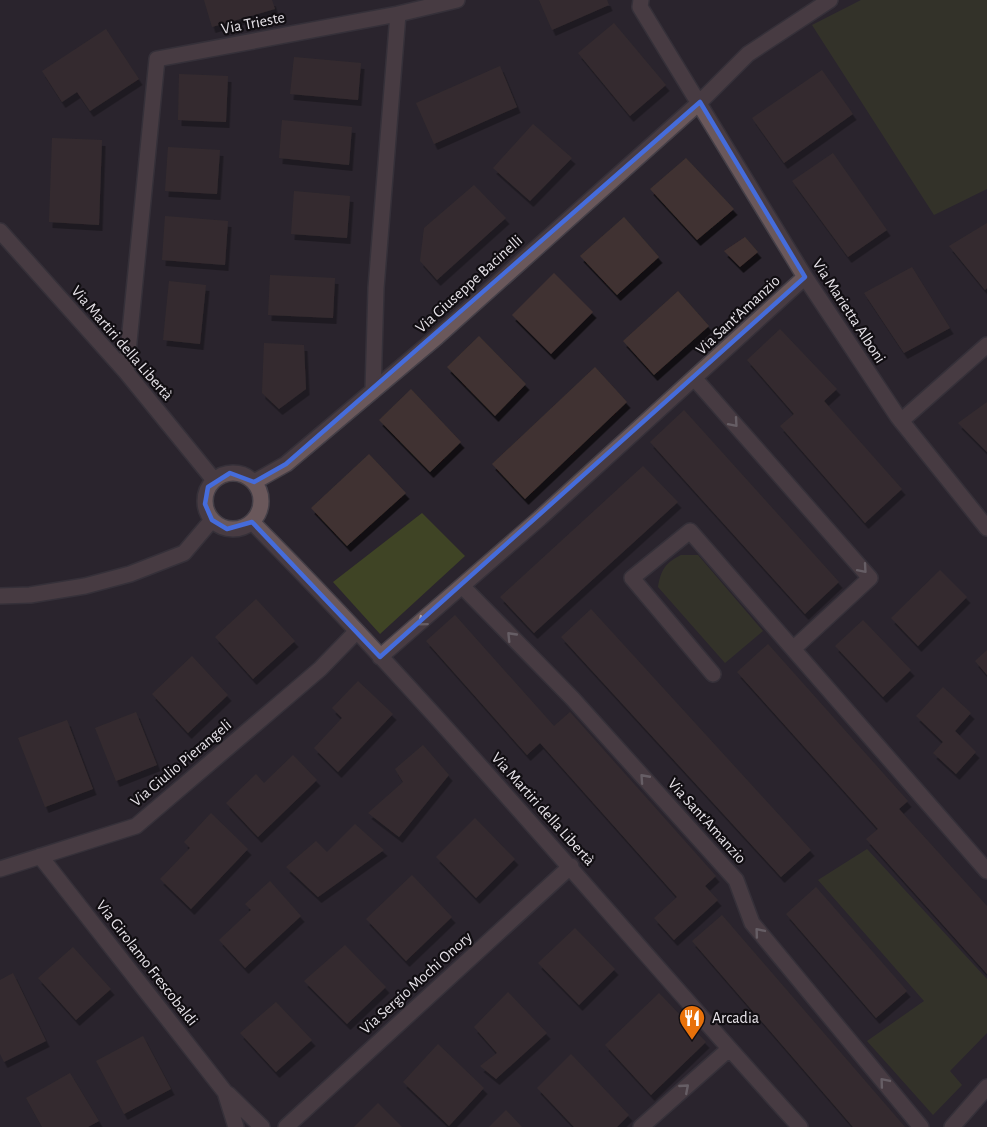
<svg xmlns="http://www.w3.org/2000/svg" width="987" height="1127" font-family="'Alegreya Sans',sans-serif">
	<defs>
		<filter id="shadow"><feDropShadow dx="3.5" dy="6" stdDeviation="0" flood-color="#0009"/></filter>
	</defs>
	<rect width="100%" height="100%" fill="#2a242d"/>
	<path fill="#3f4425" d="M861 0H987V189L934 215 812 25Z
		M422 513 465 556 380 634 333 582Z
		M681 555H698L763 631 725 663 658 587C661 570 665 563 681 555Z
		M867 849 987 979V1033L950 1071 962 1085 933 1115 867 1041 924 1001 818 880Z"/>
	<path fill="#403330" filter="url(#shadow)" d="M204 0H272L275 9 212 27Z
		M539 0H607L609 5 552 30Z
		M614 23 666 85 630 116 578 53Z
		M106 29 139 79 90 111 77 92 62 102 42 71Z
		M294 57 361 63 358 100 290 94Z
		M500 66 517 107 434 144 416 103Z
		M822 70 853 114 784 163 752 118Z
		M179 74 228 76 226 122 178 120Z
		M282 120 352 127 349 165 279 158Z
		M533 124 572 158 530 201 493 168Z
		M52 138 102 140 99 225 49 222Z
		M168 147 220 150 217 194 165 191Z
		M833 153 887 230 848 257 792 181Z
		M686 158 734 209 697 240 650 189Z
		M474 185 506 218 437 280 420 261 424 228Z
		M294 191 350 196 347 238 291 234Z
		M165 216 228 221 225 265 162 260Z
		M624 217 659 257 617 295 580 256Z
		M987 223V288L985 290 949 246Z
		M745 237 758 252 740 267 724 251Z
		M912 267 950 328 904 353 864 293Z
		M554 273 593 312 551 354 512 315Z
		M270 275 335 278 333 318 268 315Z
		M169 281 206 285 200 344 163 340Z
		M678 291 709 326 654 375 623 341Z
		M780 329 837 389 824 401 902 489 865 523 780 426 794 414 747 360Z
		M479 336 526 384 495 416 447 367Z
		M264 343 304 345 306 389 279 409 262 393Z
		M595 367 627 402 525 499 492 464Z
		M411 389 461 442 430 472 379 420Z
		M987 402V452L958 423Z
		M684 410 839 582 805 614 650 442Z
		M369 454 406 493 347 546 311 508Z
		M643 466 678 502 534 633 500 597Z
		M940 570 967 597 918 646 891 618Z
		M256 599 295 641 253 679 215 637Z
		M591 609 811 850 781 877 561 637Z
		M455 615 554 726 570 712 716 876 705 886 718 900 674 940 654 918 677 897 540 743 527 755 426 641Z
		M863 620 911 670 883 697 835 646Z
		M768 644 908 801 899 809 987 906V974L866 839 878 829 737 672Z
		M987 650V675L975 661Z
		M192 656 228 695 188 733 152 694Z
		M358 681 393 714 338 772 314 748 342 718 332 708Z
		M943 687 971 713 955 731 976 752 956 774 933 753 943 742 916 716Z
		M136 712 157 765 116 781 95 728Z
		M67 720 93 789 45 807 18 738Z
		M423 745 449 775 399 837 368 813 403 782 395 769Z
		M293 755 317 780 258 837 226 803 256 774 264 783Z
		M211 813 248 849 191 909 160 879 190 848 184 842Z
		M475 818 515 859 476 898 436 857Z
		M355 824 384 850 318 897 286 867 316 841 327 852Z
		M412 875 452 917 406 961 366 919Z
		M270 881 301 916 245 968 219 940 251 910 245 904Z
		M816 887 907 991 876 1018 786 914Z
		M722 915 905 1127H853L692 941Z
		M575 928 615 969 579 1005 538 963Z
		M345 945 386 987 347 1024 304 981Z
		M73 947 111 989 76 1020 38 978Z
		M13 973 46 1041 4 1062 0 1054V980Z
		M508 992 547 1033 496 1079 480 1066 497 1053 474 1027Z
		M659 993 706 1042 651 1095 605 1045Z
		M276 1002 312 1040 276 1072 240 1033Z
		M143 1036 171 1089 124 1114 96 1061Z
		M438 1044 484 1088 449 1126 403 1082Z
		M571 1054 629 1115 617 1127H574L537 1088Z
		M70 1073 99 1121 88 1127H42L26 1098Z
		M378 1103 402 1127H354Z
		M506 1110 522 1127H489Z"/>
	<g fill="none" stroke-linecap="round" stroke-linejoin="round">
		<g stroke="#443f47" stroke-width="18">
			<path id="street" d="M641 0 640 7 805 277 898 417 987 528
				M398 14 457 0
				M0 231 126 372 214 480
				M126 372 157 59 398 14 376 288 373 391
				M695 379 870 578 793 649
				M901 421 987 345
				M205 501a28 28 0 1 1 56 0a28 28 0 1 1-56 0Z
				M254 482 286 464 437 337 700 102 748 54 830 0
				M252 522C444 715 617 926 800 1127
				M463 587 572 698 736 880 752 923 921 1127
				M0 596 30 595 85 586 130 574 184 553 212 520
				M380 657 540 518 805 277
				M713 674 632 578 690 531 987 871
				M40 856 225 1092 236 1127
				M0 869 136 826 320 669 356 632
				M228 1094 262 1127
				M286 1127 571 866
				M641 1127 729 1049
				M952 1127 987 1087"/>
		</g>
		<use href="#street" stroke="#6a585b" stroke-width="15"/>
	</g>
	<defs><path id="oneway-chevron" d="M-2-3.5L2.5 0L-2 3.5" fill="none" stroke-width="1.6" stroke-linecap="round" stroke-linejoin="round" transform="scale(1.5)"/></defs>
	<g stroke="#afa4a9">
		<use href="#oneway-chevron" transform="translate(734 423) rotate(49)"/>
		<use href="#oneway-chevron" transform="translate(863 569) rotate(49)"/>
		<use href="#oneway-chevron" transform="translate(422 622) rotate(140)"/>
		<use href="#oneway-chevron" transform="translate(511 636) rotate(-134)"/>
		<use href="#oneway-chevron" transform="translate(644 778) rotate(-132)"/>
		<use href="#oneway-chevron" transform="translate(759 932) rotate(-130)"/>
		<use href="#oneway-chevron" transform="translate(884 1082) rotate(-130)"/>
		<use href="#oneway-chevron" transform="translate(685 1088) rotate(-41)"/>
	</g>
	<path d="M0 0H987V1127H0ZM700 102 805 277 380 657 252 522 227 529 212 520 205 504 208 487 230 473 254 482 286 464Z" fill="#2a242d" fill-opacity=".55" fill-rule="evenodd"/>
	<path fill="none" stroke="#456cdb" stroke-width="4.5" stroke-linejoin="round" d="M700 102 805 277 380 657 252 522 227 529 212 520 205 504 208 487 230 473 254 482 286 464Z"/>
	<defs>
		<g id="restaurant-pin" transform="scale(1.35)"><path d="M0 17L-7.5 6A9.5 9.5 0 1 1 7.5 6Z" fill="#e8710a" stroke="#110e12"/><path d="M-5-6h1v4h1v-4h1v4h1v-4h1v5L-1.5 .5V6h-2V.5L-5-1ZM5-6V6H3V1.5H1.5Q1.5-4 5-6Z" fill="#fff"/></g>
	</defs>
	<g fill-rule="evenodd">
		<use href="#restaurant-pin" x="692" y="1018"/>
	</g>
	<g text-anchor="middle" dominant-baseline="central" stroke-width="4.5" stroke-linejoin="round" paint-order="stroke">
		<g font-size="16" fill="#e7e3e9" stroke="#110e12">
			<text transform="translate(253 23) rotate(-11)">Via Trieste</text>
			<text transform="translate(469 284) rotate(-42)">Via Giuseppe Bacinelli</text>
			<text transform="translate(849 311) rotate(57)">Via Marietta Alboni</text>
			<text transform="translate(738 315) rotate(-43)">Via Sant'Amanzio</text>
			<text transform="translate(122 343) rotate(49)">Via Martiri della Libertà</text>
			<text transform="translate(181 763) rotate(-40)">Via Giulio Pierangeli</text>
			<text transform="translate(543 809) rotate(48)">Via Martiri della Libertà</text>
			<text transform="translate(707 821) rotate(48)">Via Sant'Amanzio</text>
			<text transform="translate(147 963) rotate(52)">Via Girolamo Frescobaldi</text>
			<text transform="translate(416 983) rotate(-42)">Via Sergio Mochi Onory</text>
		</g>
		<g font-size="16" fill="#e7e3e9" stroke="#110e12" text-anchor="start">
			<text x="712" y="1018">Arcadia</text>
		</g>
	</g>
</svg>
